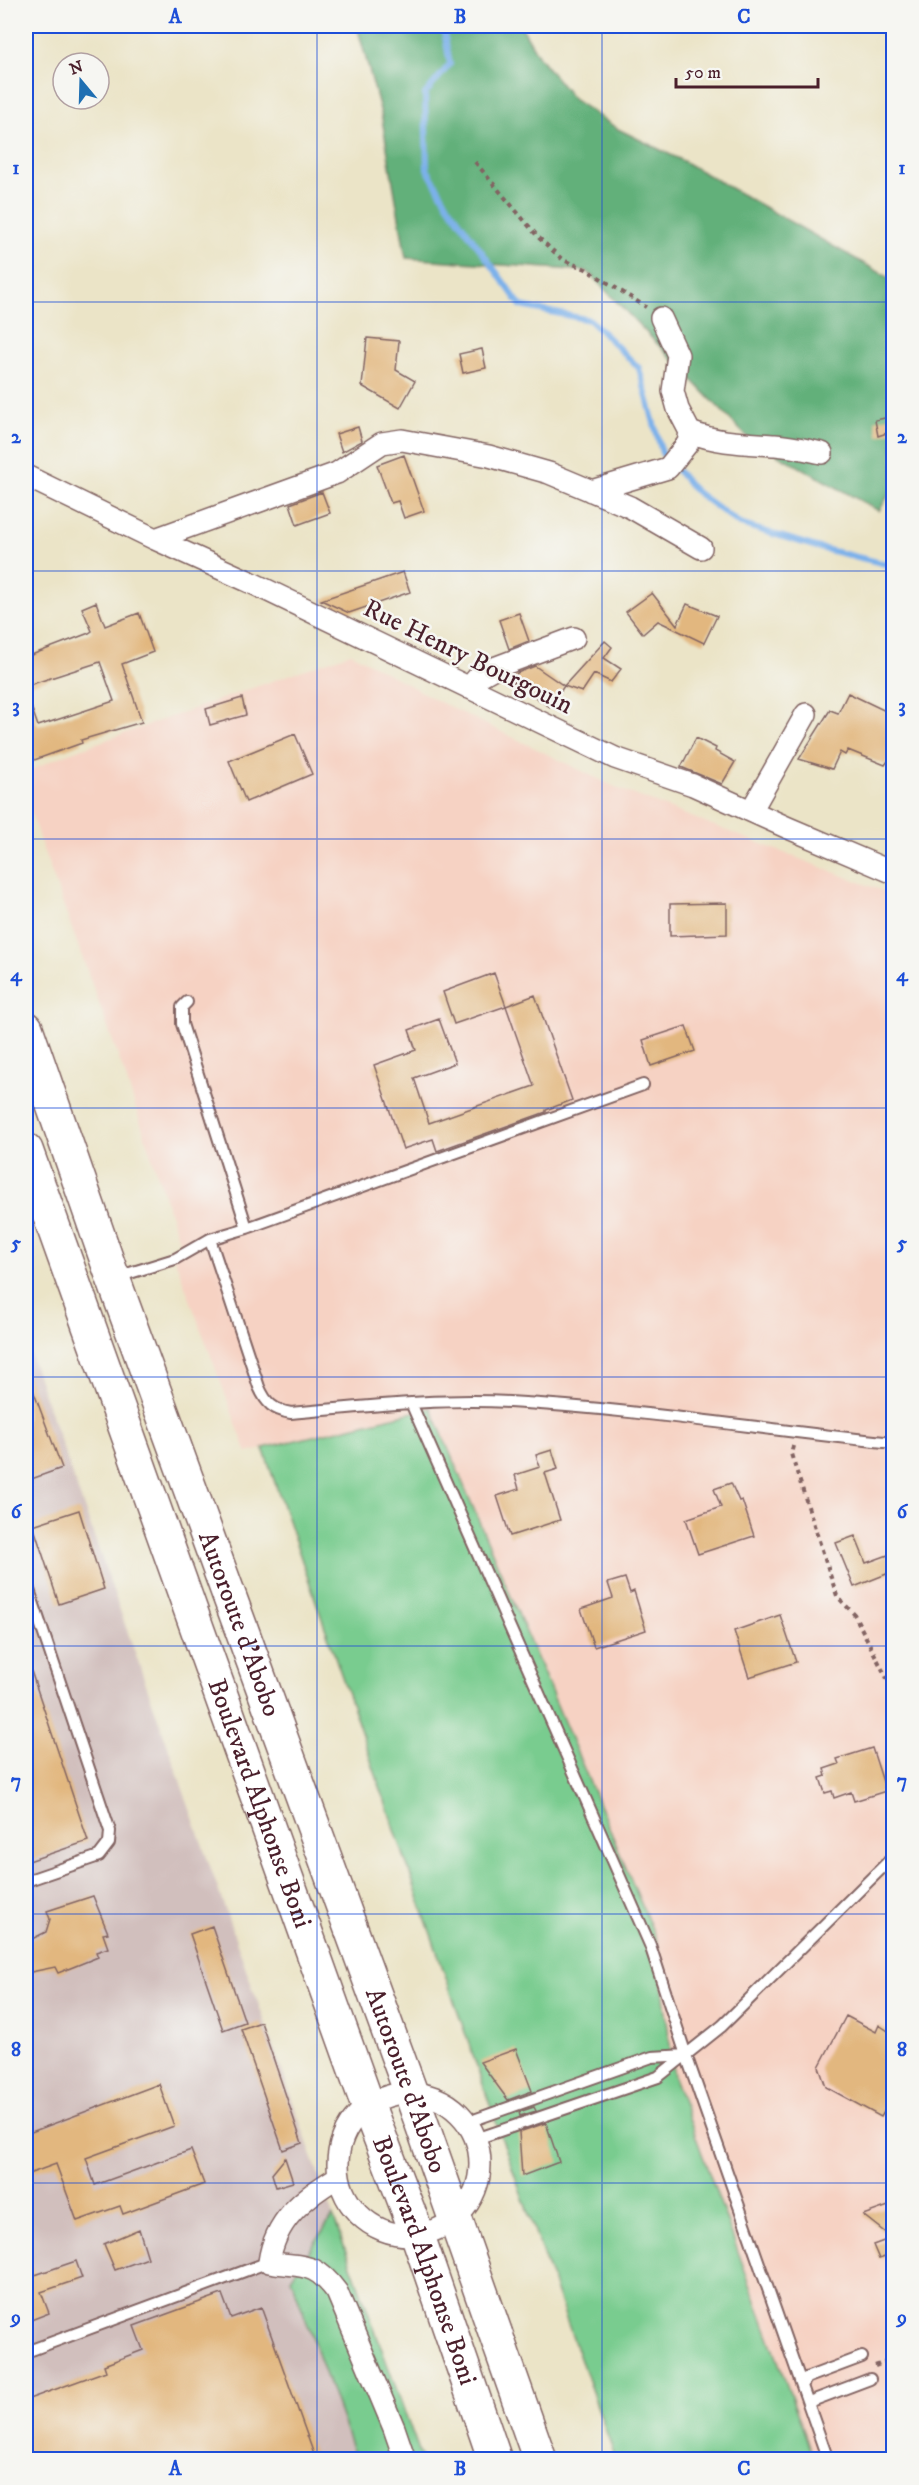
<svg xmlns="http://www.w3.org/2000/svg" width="919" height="2485" font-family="'IM FELL DW Pica',serif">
	<rect width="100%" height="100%" fill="#f6f6f2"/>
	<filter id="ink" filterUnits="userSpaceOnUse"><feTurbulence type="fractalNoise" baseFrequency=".0167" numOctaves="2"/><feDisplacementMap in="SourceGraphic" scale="12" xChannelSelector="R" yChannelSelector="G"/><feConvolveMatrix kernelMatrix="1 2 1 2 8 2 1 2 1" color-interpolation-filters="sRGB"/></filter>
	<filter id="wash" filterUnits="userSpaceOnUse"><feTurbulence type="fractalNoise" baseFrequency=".008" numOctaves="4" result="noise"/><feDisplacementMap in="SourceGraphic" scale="24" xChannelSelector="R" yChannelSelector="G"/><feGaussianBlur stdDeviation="1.35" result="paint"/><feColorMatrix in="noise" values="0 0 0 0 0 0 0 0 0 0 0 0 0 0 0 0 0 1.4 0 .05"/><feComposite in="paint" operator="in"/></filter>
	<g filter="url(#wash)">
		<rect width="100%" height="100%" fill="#ebe4c7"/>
		<path fill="#f6d2c3" d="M351 653 438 701 619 789 893 895V2459H616L499 2131 263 1449 247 1453 175 1259 172 1251 181 1247 125 1075 39 838 26 795V772L69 753Z"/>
		<path fill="#d1bfbd" d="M26 1343 333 2216 292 2278 356 2459H26Z"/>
		<path fill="#79cc8f" stroke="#62765d" stroke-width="1.5" d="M431 1408 657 1941 674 2077 814 2459H616L499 2131 263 1448Z
			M333 2216 422 2459H356L291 2278Z"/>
		<path fill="#62b07a" stroke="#566852" stroke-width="1.5" d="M357 26H521L539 57 573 99 618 129 683 161 893 280V488L879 511 749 439 587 271 406 258 381 113Z"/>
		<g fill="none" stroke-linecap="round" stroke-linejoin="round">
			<path stroke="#7cb1ea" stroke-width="6" d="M443 26 450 64 425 94 427 169 448 205 521 306 590 320 639 368 662 453 695 491 740 524 820 548 894 566"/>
		</g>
		<g id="blocks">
			<path fill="#e2b77f" d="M367 338 399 341 396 370 415 381 400 408 362 386Z
				M482 349 486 368 463 373 459 354Z
				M890 417 893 431 878 436 875 420Z
				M358 427 362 441 342 452 336 434Z
				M404 455 424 511 404 518 398 501 391 503 377 465Z
				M322 492 330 513 297 525 290 504Z
				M403 572 410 592 349 613 321 600Z
				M652 593 677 625 687 604 717 616 704 643 658 621 643 634 626 612Z
				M96 602 105 626 139 613 153 652 122 664 142 722 81 740 82 743 26 763V698H28L38 726 114 701 100 662 26 686V657L89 633 92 631 82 608Z
				M519 613 529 641 509 649 499 620Z
				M605 641 612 647 604 658 621 669 611 682 594 674 582 692 564 686Z
				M535 666 564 686 550 707 513 682 517 673Z
				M848 693 894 715V753L885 765 848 750 845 755 840 752 832 769 799 759 830 710 838 713Z
				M242 698 246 715 210 725 206 709Z
				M295 734 312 774 246 802 229 761Z
				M696 738 716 748 715 751 735 762 722 784 681 767Z
				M727 903V934L670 936V904Z
				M494 973 506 1006 454 1024 443 992Z
				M535 995 572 1100 546 1110V1112L437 1151 433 1139 403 1149 374 1065 416 1050 409 1030 439 1019 455 1063 414 1078 429 1123 534 1086 506 1006Z
				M686 1026 695 1051 651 1066 643 1040Z
				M26 1374H27L62 1468 26 1481Z
				M552 1450 558 1469 545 1473 560 1520 510 1536 497 1496 519 1489 515 1475 540 1467 536 1455Z
				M731 1483 739 1501 742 1500 754 1536 698 1554 686 1519 721 1507 714 1489Z
				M79 1510 104 1589 59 1604 33 1525Z
				M855 1536 866 1563 888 1555 894 1571 854 1587 836 1543Z
				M625 1578 630 1593 634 1591 646 1630 594 1647 581 1609 613 1598 608 1583Z
				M780 1615 796 1662 749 1677 734 1631Z
				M26 1665H29L88 1841 26 1862Z
				M872 1748 886 1791 854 1801 851 1792 834 1798 832 1791 825 1793 820 1778 826 1776 824 1769 839 1764 837 1759Z
				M93 1896 108 1933 103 1934 108 1948 96 1952 98 1957 58 1973 55 1967 26 1973V1942L46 1932 50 1919 47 1911Z
				M212 1926 245 2022 223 2030 190 1934Z
				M846 2016 876 2032 879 2025 894 2035V2094L881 2117 826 2087 819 2067Z
				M261 2022 302 2143 283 2150 241 2029Z
				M516 2049 532 2091 508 2100 480 2062Z
				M159 2084 174 2126 86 2158 95 2185 191 2150 204 2184 123 2214 120 2206 77 2221 56 2164 26 2175V2134Z
				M534 2107 536 2111 520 2116 519 2112Z
				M546 2123 559 2162 522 2176 519 2132Z
				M285 2158 293 2182 276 2187 272 2174Z
				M894 2204V2254L879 2259 873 2245 892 2238 863 2215Z
				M139 2229 148 2258 115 2270 104 2244Z
				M27 2254 35 2275 76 2261 82 2278 41 2292 49 2313 26 2322V2255Z
				M222 2294 231 2318 261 2307 316 2460H26V2400L106 2371 104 2365 143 2350 134 2326Z"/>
		</g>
	</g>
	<g filter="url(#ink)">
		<use href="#blocks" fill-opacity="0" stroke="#826462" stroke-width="1.5"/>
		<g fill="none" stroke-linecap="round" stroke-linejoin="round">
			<g stroke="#826462" stroke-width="14">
				<path id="lane" d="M187 1002 182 1007V1024L247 1228
					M210 1239 259 1387C266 1403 273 1410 291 1413 363 1407 437 1398 509 1402 638 1409 765 1430 894 1443
					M117 1277 175 1259 210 1239 247 1228 643 1085
					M411 1403 650 1945 686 2055 802 2386
					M26 1581 110 1831 109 1843 99 1856 26 1881
					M468 2122 652 2057 686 2055
					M476 2139 658 2077 722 2026 894 1856
					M26 2352 269 2262
					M809 2402 870 2379
					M828 2460 802 2386 806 2378 862 2357"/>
			</g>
			<g stroke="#826462" stroke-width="24">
				<path id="street" d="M690 432C718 443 746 443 775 445 791 446 807 450 822 453
					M26 476 155 539 250 582 615 758 693 785 786 827 894 873
					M591 491 668 468 688 443 690 432 678 409 673 391 678 355 661 318
					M155 539 337 473 382 443 402 440 489 456 549 473 630 507 701 548
					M469 688 478 677 494 668 574 638
					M751 811 806 714
					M338 2164a71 71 0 1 1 142 0a71 71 0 1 1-142 0Z
					M338 2177C303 2198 275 2220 269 2262 303 2268 313 2260 337 2292L394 2428 405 2460"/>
			</g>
			<g stroke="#826462" stroke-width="36">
				<g id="primary">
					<path id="s1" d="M26 1028 113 1278 411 2093 540 2460"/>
					<path id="s2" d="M26 1150 368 2106 418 2236 495 2460"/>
				</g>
			</g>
			<path stroke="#826462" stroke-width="4" stroke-dasharray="4.5 4.5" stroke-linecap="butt" d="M475 162 539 238 563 260 586 269 646 307
				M793 1446 791 1454 837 1596 854 1614 894 1692
				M892 1687 894 1671
				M875 2366 894 2359"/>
			<use href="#lane" stroke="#fff" stroke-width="10"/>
			<use href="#street" stroke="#fff" stroke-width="21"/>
			<use href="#primary" stroke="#fff" stroke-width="33"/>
		</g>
	</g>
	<path fill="none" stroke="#1d4ed8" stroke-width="1.5" stroke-opacity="0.55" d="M317 26V2460M602 26V2460M26 302H894M26 571H894M26 839H894M26 1108H894M26 1377H894M26 1646H894M26 1914H894M26 2183H894"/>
	<g text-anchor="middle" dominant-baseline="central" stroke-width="5" stroke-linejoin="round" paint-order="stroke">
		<g font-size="26" fill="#4a1f2b" stroke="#f6f6f2">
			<text transform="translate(468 657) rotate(26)">Rue Henry Bourgouin</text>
			<text stroke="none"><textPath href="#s1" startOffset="633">Autoroute d'Abobo</textPath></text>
			<text stroke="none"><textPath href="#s2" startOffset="694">Boulevard Alphonse Boni</textPath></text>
			<text stroke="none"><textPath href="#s1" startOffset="1119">Autoroute d'Abobo</textPath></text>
			<text stroke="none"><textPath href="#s2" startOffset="1180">Boulevard Alphonse Boni</textPath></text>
		</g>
	</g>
	<rect width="919" height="2485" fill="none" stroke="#f6f6f2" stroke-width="66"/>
	<g transform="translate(81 81) rotate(341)"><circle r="28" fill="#f6f6f2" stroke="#b1a0a2" stroke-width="1.5"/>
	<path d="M0-4.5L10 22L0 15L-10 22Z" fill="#1f6fb2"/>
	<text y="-9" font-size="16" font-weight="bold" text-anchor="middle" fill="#4a1f2b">N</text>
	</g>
	<path d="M676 78v9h142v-9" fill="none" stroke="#4a1f2b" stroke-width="3"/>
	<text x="685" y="78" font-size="18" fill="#4a1f2b" stroke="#f6f6f2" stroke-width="4.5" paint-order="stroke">50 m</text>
	<rect x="33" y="33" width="853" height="2419" fill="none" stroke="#1d4ed8" stroke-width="2"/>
	<g font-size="20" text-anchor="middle" font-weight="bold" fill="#1d4ed8">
		<text x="175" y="23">A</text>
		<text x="460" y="23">B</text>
		<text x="744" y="23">C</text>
		<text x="16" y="174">1</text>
		<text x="902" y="174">1</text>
		<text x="16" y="443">2</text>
		<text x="902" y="443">2</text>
		<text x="16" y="712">3</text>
		<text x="902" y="712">3</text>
		<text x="16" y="981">4</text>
		<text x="902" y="981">4</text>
		<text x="16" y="1249">5</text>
		<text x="902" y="1249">5</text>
		<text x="16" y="1518">6</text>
		<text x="902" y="1518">6</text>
		<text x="16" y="1787">7</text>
		<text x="902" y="1787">7</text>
		<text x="16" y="2056">8</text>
		<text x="902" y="2056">8</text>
		<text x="16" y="2324">9</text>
		<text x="902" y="2324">9</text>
		<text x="175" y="2475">A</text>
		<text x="460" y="2475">B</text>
		<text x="744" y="2475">C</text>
	</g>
</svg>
